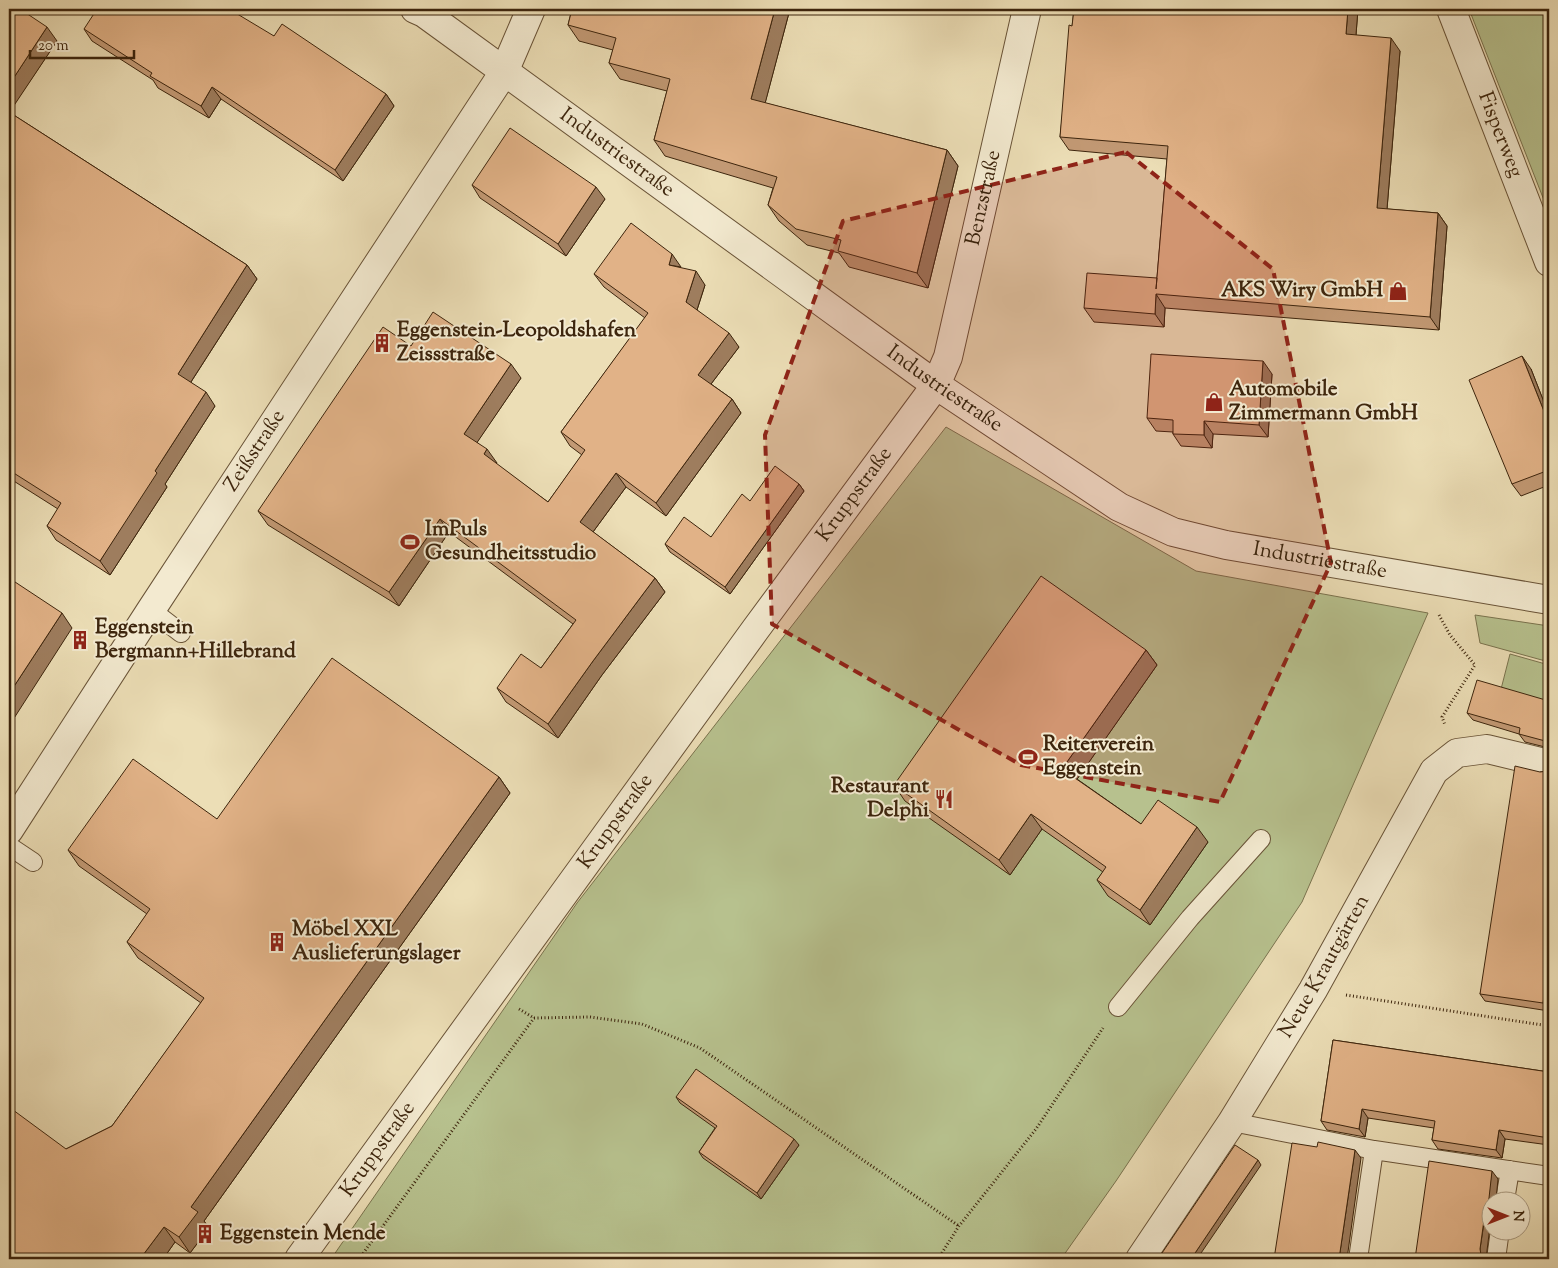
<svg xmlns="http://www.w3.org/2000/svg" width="1558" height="1268" font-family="'Sorts Mill Goudy',serif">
	<rect width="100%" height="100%" fill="#ecdeb6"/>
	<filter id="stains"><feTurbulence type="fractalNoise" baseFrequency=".004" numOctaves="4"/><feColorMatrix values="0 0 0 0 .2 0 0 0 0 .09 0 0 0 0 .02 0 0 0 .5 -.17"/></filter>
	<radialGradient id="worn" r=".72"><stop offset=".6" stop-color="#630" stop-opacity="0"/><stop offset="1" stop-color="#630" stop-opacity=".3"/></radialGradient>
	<path fill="#b7c18e" stroke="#7a734e" d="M1469 9H1549V213Z
		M946 427 1196 571 1428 613 1302 902 1116 1181 1061 1259H331L577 903Z
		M1475 615 1549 626V662L1480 643Z
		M1510 654 1549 665V711L1499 697Z"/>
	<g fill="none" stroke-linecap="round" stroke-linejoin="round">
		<g stroke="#695337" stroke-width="20">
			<path id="lane" d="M151 610 181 633
				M9 846 33 862
				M1118 1007 1190 918 1261 839
				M1232 1122 1374 1150 1549 1176
				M1505 1200 1510 1170
				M1358 1259 1374 1150
				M1496 1259 1500 1230"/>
		</g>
		<g stroke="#695337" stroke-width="30">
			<g id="street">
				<path id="s1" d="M415 9 424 13 936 385 1119 507 1173 532 1226 545 1549 600"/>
				<path id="s2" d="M1451 9 1549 262"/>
				<path id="s3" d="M9 830 151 610 504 72 531 9"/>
				<path id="s4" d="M299 1259 755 630 936 385 948 357 1027 9"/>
				<path id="s5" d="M1140 1259 1232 1122 1313 990 1434 771 1457 753 1487 749 1549 764"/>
			</g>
		</g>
		<path stroke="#3d250d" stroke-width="3" stroke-dasharray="1 2.5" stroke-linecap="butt" d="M1439 615 1450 635 1475 665 1442 717 1445 725
			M1346 995 1549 1026
			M519 1009 534 1018 590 1017 642 1024 700 1048 959 1226
			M359 1259 534 1018
			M938 1259 959 1226 1036 1129 1103 1028"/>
		<use href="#lane" stroke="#f3ead0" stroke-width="18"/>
		<use href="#street" stroke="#f3ead0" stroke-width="28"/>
	</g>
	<path fill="#c29974" stroke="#3d250d" d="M9 9 57 41 9 112 247 265 257 279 191 382 215 406 165 484 167 487 110 575 56 540 47 526 58 509 9 478Z
		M572 9H790L765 103 947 150 958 166 928 288 849 267 839 253 807 245 779 221 768 205 773 188 665 156 654 140 667 91 620 79 609 63 613 50 579 41 568 25Z
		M1074 9H1358L1356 35 1400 51 1387 209 1438 213 1447 226 1439 330 1165 308 1164 327 1094 322 1084 308 1157 278 1167 159 1069 150 1060 137Z
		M84 29 274 36 386 94 394 106 343 181 221 99 209 118 158 88 153 80 92 41Z
		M472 185 605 199 566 256 480 198Z
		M681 268 705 285 697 310 739 347 711 384 732 399 741 413 666 516 626 487 593 532 655 578 665 592 602 675 558 738 506 702 497 688 541 668 573 624 449 532 399 606 268 525 258 511 411 346 521 378 477 442 497 463 496 464 548 502 582 455 570 446 561 432 645 318 604 287 594 274Z
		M1531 369 1549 415V485L1521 496 1512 484Z
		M1272 374 1268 437 1213 434 1212 448 1181 446 1173 434V432L1156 431 1147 418Z
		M799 484 804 491 730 594 670 552 665 544 711 537 750 501Z
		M1146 650 1157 665 1077 779 1141 824 1208 842 1150 925 1108 896 1097 880 1103 872 1042 829 1010 875 905 801 894 785Z
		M1549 701V748L1525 742 1519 734 1473 720 1467 713Z
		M1548 771 1549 1011 1485 1001 1480 994 1540 772Z
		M499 777 510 793 204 1221 209 1228 190 1253 175 1242 163 1259H9L66 1149 112 1126 201 1003 138 958 127 942 147 914 79 866 68 850 217 819Z
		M1333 1040 1549 1072V1145L1505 1139 1502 1158 1438 1149 1432 1140 1434 1128 1368 1118 1365 1137 1327 1130 1321 1121Z
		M676 1097 799 1145 761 1199 703 1158 699 1152 715 1128 680 1103Z"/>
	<path fill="#9e7d5e" stroke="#3d250d" d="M775 9H790L762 115 751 99Z
		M1348 9H1358L1355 47 1346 34Z
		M47 27 57 41 9 113V85Z
		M1391 38 1400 51 1386 221 1377 208Z
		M212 87 221 99 209 118 201 106Z
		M386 94 394 106 343 181 335 170Z
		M947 150 958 166 928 288 917 273Z
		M596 187 605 199 566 256 558 244Z
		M1438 213 1447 226 1439 330 1430 317Z
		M672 254 681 267 669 265Z
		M247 265 257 279 187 388 178 374Z
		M696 271 705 285 695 316 686 302Z
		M1156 294 1165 308 1164 327 1155 314Z
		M729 333 739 347 708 388 698 375Z
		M1522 356 1531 369 1549 415V424Z
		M1263 361 1272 374 1268 437 1259 425Z
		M511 364 521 378 474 447 464 434Z
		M206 392 215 406 165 484 167 487 110 575 100 561 155 471Z
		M732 399 741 413 666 516 656 503Z
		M1204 421 1213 434 1212 448 1204 435Z
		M487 449 497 463 493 468 484 454Z
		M616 473 626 487 590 536 580 522Z
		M799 484 804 491 730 594 725 587Z
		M440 519 449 532 399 606 389 592Z
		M655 578 665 592 602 675 558 738 548 724 593 661Z
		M62 613 72 628 9 726V694Z
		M1146 650 1157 665 1073 785 1062 769Z
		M499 777 510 793 204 1221 209 1228 190 1253 179 1237 191 1207Z
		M1031 814 1042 829 1010 875 999 860Z
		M1197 827 1208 842 1150 925 1140 910Z
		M1549 965V1011L1543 1003Z
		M1362 1109 1368 1118 1365 1137 1359 1129Z
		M1499 1130 1505 1139 1502 1158 1496 1150Z
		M794 1139 799 1145 761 1199 757 1193Z
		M1355 1150 1361 1158 1347 1259H1339Z
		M1258 1160 1261 1165 1197 1259H1191Z
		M1492 1171 1498 1179 1496 1200H1490V1226L1486 1259H1480V1249Z
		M164 1227 175 1242 163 1259H140Z"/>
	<path fill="#e1b287" stroke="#3d250d" d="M9 9H20L47 27 9 85Z
		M97 9H229L274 36 282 24 386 94 335 170 212 87 201 106 150 76 152 73 84 29Z
		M572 9H775L751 99 947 150 917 273 838 251 841 240 796 229 768 205 777 177 654 140 670 79 609 63 616 38 568 25Z
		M1074 9H1348L1346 34 1391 38 1377 208 1438 213 1430 317 1156 294 1155 314 1084 308 1087 273 1157 278 1156 289 1168 146 1060 137 1069 25 1072 26Z
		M9 112 247 265 178 374 206 392 155 471 157 473 100 561 47 526 61 503 9 470Z
		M510 128 596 187 558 244 472 185Z
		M631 223 672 254 669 265 696 271 686 302 729 333 698 375 732 399 656 503 616 473 580 522 655 578 593 661 548 724 497 688 521 654 541 668 576 620 440 519 389 592 258 511 383 327 411 346 433 312 511 364 464 434 487 449 484 454 548 502 585 450 561 432 648 313 594 274Z
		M1151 354 1263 361 1259 425 1204 421V435L1173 434V420L1147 418Z
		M1522 356 1549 424V470L1512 484 1469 380Z
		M775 466 799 484 725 587 665 544 684 517 711 537 742 494 750 501Z
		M1041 576 1146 650 1062 769 1141 824 1158 800 1197 827 1140 910 1097 880 1106 867 1031 814 999 860 894 785Z
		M9 578 62 613 9 694Z
		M332 658 499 777 191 1207 198 1212 179 1237 164 1227 140 1259H9V1107L66 1149 112 1126 204 998 127 942 150 909 68 850 133 759 217 819Z
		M1477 680 1549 701V742L1519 734 1520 728 1467 713Z
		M1515 766 1540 772 1548 771H1549V965L1543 1003 1480 994Z
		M1333 1040 1549 1072V1138L1499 1130 1496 1150 1432 1140 1435 1121 1362 1109 1359 1129 1321 1121Z
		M696 1069 794 1139 757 1193 699 1152 717 1126 676 1097Z
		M1318 1142 1355 1150 1339 1259H1274L1292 1143 1317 1147Z
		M1235 1145 1258 1160 1191 1259H1158Z
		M1429 1161 1492 1171 1488 1207 1484 1220 1480 1249 1481 1255 1480 1259H1415Z"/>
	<path fill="#8f2418" fill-opacity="0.2" stroke="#8f2418" stroke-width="4" stroke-dasharray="10 6" stroke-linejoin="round" d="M1126 152 1273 269 1331 563 1220 802 1021 765 772 624 765 435 843 221Z"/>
	<defs>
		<g id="shop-bare" transform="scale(1.5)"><path d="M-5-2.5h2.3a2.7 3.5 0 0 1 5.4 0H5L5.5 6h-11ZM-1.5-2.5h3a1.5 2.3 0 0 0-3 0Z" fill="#8f2418" stroke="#f3ead0" stroke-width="2.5" paint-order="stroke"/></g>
		<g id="building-bare" transform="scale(1.5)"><path d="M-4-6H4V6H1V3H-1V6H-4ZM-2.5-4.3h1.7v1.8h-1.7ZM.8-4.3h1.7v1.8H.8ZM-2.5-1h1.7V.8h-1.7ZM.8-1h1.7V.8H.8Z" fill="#8f2418" stroke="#f3ead0" stroke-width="2.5" paint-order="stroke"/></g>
		<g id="stadium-bare" transform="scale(1.5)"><path d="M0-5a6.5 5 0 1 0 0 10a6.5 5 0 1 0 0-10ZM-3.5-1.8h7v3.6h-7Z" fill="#8f2418" stroke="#f3ead0" stroke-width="2.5" paint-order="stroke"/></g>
		<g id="restaurant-bare" transform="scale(1.5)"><path d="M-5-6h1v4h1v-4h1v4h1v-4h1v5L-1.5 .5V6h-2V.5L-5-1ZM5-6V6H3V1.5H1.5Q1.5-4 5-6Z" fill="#8f2418" stroke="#f3ead0" stroke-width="2.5" paint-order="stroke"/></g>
	</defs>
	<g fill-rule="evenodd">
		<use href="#shop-bare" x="1398" y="291"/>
		<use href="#building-bare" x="382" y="343"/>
		<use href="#shop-bare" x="1214" y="402"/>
		<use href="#stadium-bare" x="410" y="542"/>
		<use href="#building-bare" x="80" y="640"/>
		<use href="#stadium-bare" x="1028" y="757"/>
		<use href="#restaurant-bare" x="944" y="799"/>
		<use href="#building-bare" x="277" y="942"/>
		<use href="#building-bare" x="205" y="1234"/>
	</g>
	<g text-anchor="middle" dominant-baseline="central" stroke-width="4" stroke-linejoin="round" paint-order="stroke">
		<g font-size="21" fill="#3d250d" stroke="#f3ead0">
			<text stroke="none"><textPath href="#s2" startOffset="135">Fisperweg</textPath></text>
			<text stroke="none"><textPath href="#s1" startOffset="248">Industriestraße</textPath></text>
			<text stroke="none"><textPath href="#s4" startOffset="1275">Benzstraße</textPath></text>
			<text stroke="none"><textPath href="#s1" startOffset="652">Industriestraße</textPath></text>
			<text stroke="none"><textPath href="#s3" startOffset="452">Zeißstraße</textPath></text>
			<text stroke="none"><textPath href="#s4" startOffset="945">Kruppstraße</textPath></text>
			<text stroke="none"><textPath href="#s1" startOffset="1072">Industriestraße</textPath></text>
			<text stroke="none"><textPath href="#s4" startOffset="540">Kruppstraße</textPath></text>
			<text stroke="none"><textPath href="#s5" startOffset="346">Neue Krautgärten</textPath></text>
			<text stroke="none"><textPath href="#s4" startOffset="135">Kruppstraße</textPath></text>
		</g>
		<g font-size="21" font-weight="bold" fill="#3d250d" stroke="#f3ead0" text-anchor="start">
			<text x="1383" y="291" text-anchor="end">AKS Wiry GmbH</text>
			<text x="397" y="331">Eggenstein-Leopoldshafen<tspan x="397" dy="24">Zeissstraße</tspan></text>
			<text x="1229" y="390">Automobile<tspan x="1229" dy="24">Zimmermann GmbH</tspan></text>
			<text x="425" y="530">ImPuls<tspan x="425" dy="24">Gesundheitsstudio</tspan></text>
			<text x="95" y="628">Eggenstein<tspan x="95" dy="24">Bergmann+Hillebrand</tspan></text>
			<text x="1043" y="745">Reiterverein<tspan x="1043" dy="24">Eggenstein</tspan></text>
			<text x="929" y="787" text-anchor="end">Restaurant<tspan x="929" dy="24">Delphi</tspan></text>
			<text x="292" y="930">Möbel XXL<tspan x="292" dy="24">Auslieferungslager</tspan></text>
			<text x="220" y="1234">Eggenstein Mende</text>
		</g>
	</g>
	<rect width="1558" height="1268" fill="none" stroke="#ecdeb6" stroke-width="30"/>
	<rect x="10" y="10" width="1538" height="1248" fill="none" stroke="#3d250d" stroke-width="2.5"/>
	<rect x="15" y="15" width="1528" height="1238" fill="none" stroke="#3d250d"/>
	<g transform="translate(1506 1216) rotate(90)"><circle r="24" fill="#f3ead0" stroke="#aa9b82"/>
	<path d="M0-4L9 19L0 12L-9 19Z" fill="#8f2418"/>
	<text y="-8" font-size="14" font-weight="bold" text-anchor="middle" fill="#3d250d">N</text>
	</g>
	<path d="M30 50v8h104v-8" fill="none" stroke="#3d250d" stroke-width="2.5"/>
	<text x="38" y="50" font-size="15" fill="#3d250d" stroke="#f3ead0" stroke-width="4" paint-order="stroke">20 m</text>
	<rect width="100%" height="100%" filter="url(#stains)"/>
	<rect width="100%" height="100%" fill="url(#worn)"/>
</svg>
